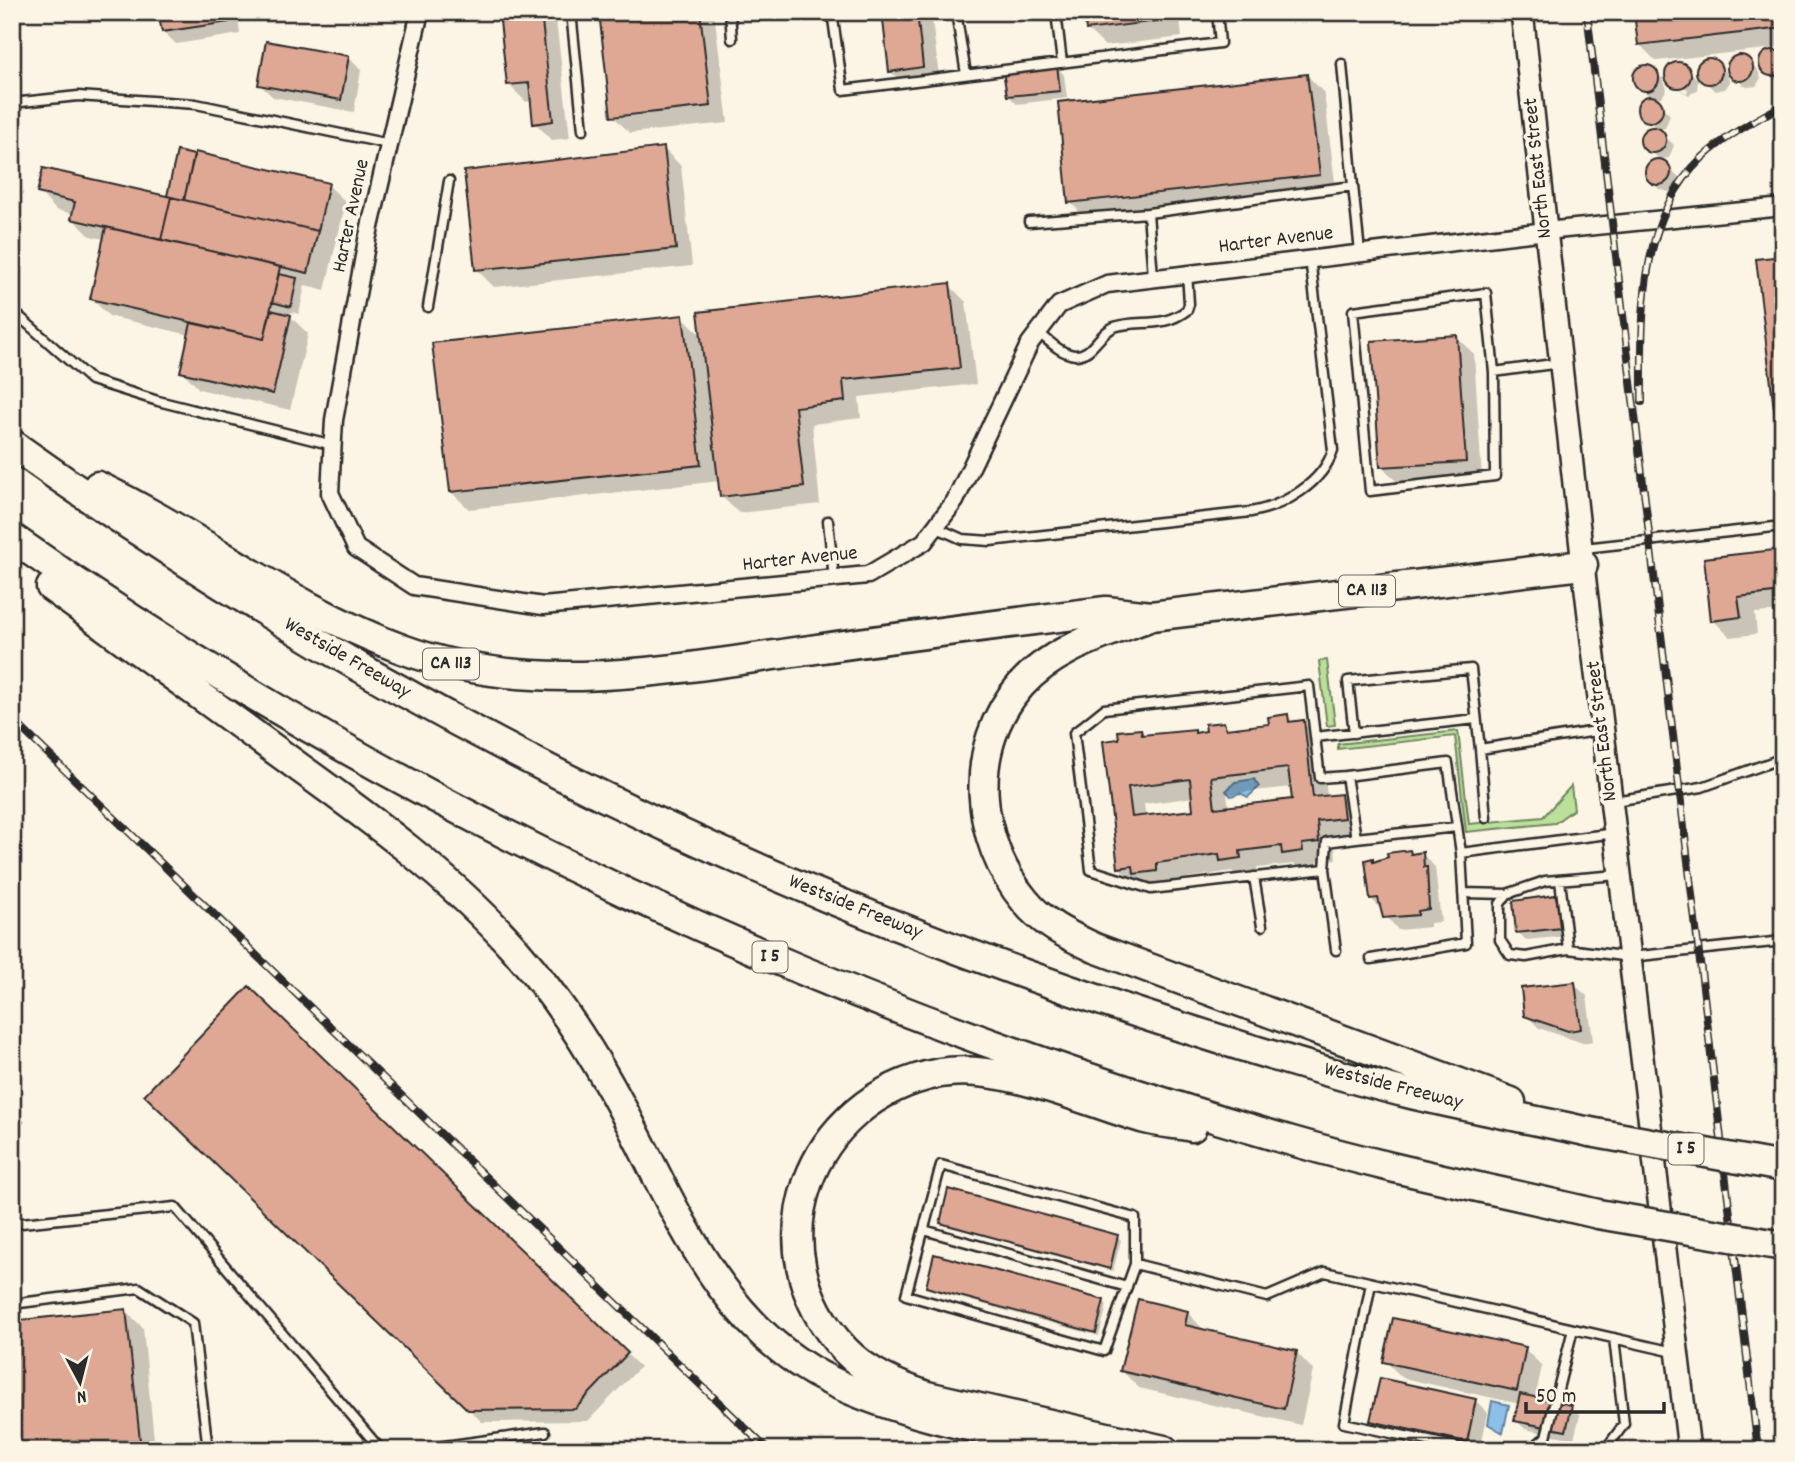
<svg xmlns="http://www.w3.org/2000/svg" width="1795" height="1462" font-family="Dekko,sans-serif">
	<rect width="100%" height="100%" fill="#fcf5e5"/>
	<filter id="ink" filterUnits="userSpaceOnUse"><feTurbulence type="fractalNoise" baseFrequency=".0143" numOctaves="2"/><feDisplacementMap in="SourceGraphic" scale="14" xChannelSelector="R" yChannelSelector="G"/><feConvolveMatrix kernelMatrix="1 2 1 2 8 2 1 2 1" color-interpolation-filters="sRGB"/></filter>
	<g filter="url(#ink)">
		<path fill="#bae09a" stroke="#728662" stroke-width="2" d="M1327 660 1335 725 1327 726 1319 661Z
			M1458 731 1469 824 1543 817 1571 786 1574 809 1555 823 1466 832 1455 736 1338 749V744Z"/>
		<path fill="#8cc0e9" stroke="#65849d" stroke-width="2" d="M1254 779 1259 787 1248 797 1240 793 1231 796 1226 791 1235 782Z
			M1492 1401 1509 1405 1503 1433 1488 1424Z"/>
		<path fill="#0003" fill-rule="evenodd" d="M160 12H237L240 34 176 44 163 31Z
			M500 12H555L570 138 552 140 535 123 532 101 526 102 509 85Z
			M601 12H714L728 123 630 133 613 116Z
			M884 12H931L940 84 908 88 890 71Z
			M1085 12H1179L1182 37 1105 46 1087 29Z
			M1783 12V47L1656 61 1639 44Z
			M1776 53 1783 60 1782 84 1764 71 1761 62 1766 54Z
			M348 57 361 70 354 112 273 97 260 85Z
			M1744 57 1757 69 1761 78 1756 86 1746 87 1733 76 1729 67 1735 59Z
			M1713 61 1726 72 1730 82 1725 89 1715 91 1702 79 1698 70 1704 62Z
			M1682 64 1698 80 1697 90 1689 95 1676 88 1687 93 1688 89 1670 83 1667 74 1672 66Z
			M1056 66 1064 75 1067 98 1017 104 1008 95Z
			M1650 68 1663 79 1667 89 1662 97 1653 98 1670 115 1665 128 1658 130 1674 145 1669 158 1660 159 1679 177 1678 187 1669 192 1659 189 1650 180 1647 170 1652 162 1661 161 1643 143 1647 130 1658 129 1643 117 1639 108 1644 100 1653 99 1639 87 1635 77 1641 69Z
			M1307 75 1324 93 1336 191 1087 219 1070 202Z
			M664 149 681 166 692 266 494 287 477 270Z
			M178 153 328 185 346 202 325 290 305 285 299 314 291 312 290 316 308 334 290 410 199 389 182 371 190 335 109 316 92 299 105 239 90 236 73 219 74 214 56 210 39 192 172 199 168 196Z
			M949 285 966 302 976 384 859 397 861 418 812 424 820 504 739 513 721 496 720 481 469 509 451 492 683 317 703 337Z
			M1456 337 1474 354 1482 479 1399 484 1382 467Z
			M1783 551V611L1755 613 1757 634 1730 637 1713 620Z
			M1288 716 1294 723 1303 722 1321 739 1327 797 1340 795 1358 813 1360 835 1334 838 1336 859 1318 861 1319 868 1301 871 1294 864 1257 868V875L1239 878 1232 871 1173 880 1174 888 1136 885 1119 867 1121 740 1141 731 1147 737 1208 733 1224 724 1231 730 1271 725ZM1292 787 1294 801 1229 808 1227 794ZM1194 797 1195 812 1146 818 1144 804Z
			M1422 854 1435 867 1441 922 1430 923V927L1398 930 1371 898 1379 860Z
			M1556 897 1564 905 1568 936 1526 940 1518 932Z
			M1574 984 1587 996 1593 1041 1583 1043 1539 1028 1526 1015Z
			M249 989 640 1367 588 1421 482 1422 146 1095Z
			M12 1109 25 1122 12 1135Z
			M942 1222 1117 1237 1121 1240 1113 1271 946 1226Z
			M928 1287 1103 1301 1107 1305 1099 1336 931 1290Z
			M126 1311 143 1328 155 1450H12Z
			M1187 1312 1204 1330 1296 1352 1313 1370 1301 1425 1139 1388 1122 1371Z
			M1525 1349 1542 1366 1535 1399 1571 1407 1580 1415 1574 1439 1525 1429 1516 1420 1520 1404 1403 1378 1385 1361Z
			M1475 1400 1488 1413 1480 1450H1459L1385 1434 1372 1421Z"/>
		<path fill="#dfa895" stroke="#2b2b2b" stroke-width="2" fill-rule="evenodd" d="M158 12H227L229 22 162 32Z
			M499 12H541L553 121 533 124 529 83 507 85Z
			M599 12H700L711 106 611 117Z
			M882 12H917L923 67 889 72Z
			M1084 12H1165L1166 20 1086 30Z
			M1634 12H1783V28L1638 45Z
			M266 41 349 56 341 100 258 85Z
			M1759 63a13 13 0 1 1 26 0a13 13 0 1 1-26 0Z
			M1727 68a13 13 0 1 1 26 0a13 13 0 1 1-26 0Z
			M1696 71a13 13 0 1 1 26 0a13 13 0 1 1-26 0Z
			M1665 75a13 13 0 1 1 26 0a13 13 0 1 1-26 0Z
			M1057 65 1060 91 1007 96 1003 71Z
			M1633 78a13 13 0 1 1 26 0a13 13 0 1 1-26 0Z
			M1307 74 1320 175 1068 203 1058 102Z
			M1637 109a13 13 0 1 1 26 0a13 13 0 1 1-26 0Z
			M1640 140a13 13 0 1 1 26 0a13 13 0 1 1-26 0Z
			M664 147 676 249 475 270 464 171Z
			M177 151 194 155 184 200 167 196Z
			M195 152 329 183 318 231 184 200Z
			M1645 172a13 13 0 1 1 26 0a13 13 0 1 1-26 0Z
			M43 168 171 197 161 240 71 219 75 202 37 193Z
			M171 197 318 231 308 273 161 240Z
			M106 227 280 267 264 339 90 299Z
			M1783 256V476H1782L1756 259Z
			M279 274 297 278 291 307 272 302Z
			M950 283 960 368 843 380 845 401 795 407 804 487 720 497 698 312Z
			M271 310 291 315 273 394 180 372 191 323 264 339Z
			M683 315 701 465 450 492 432 343Z
			M1457 335 1466 462 1380 467 1371 341Z
			M1783 549V592L1738 597 1741 617 1711 621 1704 558Z
			M1288 714 1289 722 1304 720 1313 797 1341 794 1344 818 1317 821 1319 842 1302 844 1303 851 1282 854 1281 846 1240 851 1241 858 1220 861 1219 854 1157 863V871L1134 874 1133 866 1118 868 1103 741 1119 739 1118 731 1141 729 1142 735 1195 730V733L1206 731 1205 724 1224 722 1226 729 1269 724 1268 717ZM1288 768 1292 799 1215 808 1211 777ZM1190 779 1193 810 1132 817 1128 787Z
			M1410 850 1411 854 1423 852 1424 867H1427L1429 909 1418 911V915L1383 918 1378 898 1370 899 1365 860 1373 858V862L1388 857 1387 853Z
			M1556 895 1561 928 1516 933 1513 901Z
			M1575 982 1581 1029 1568 1031 1524 1016 1521 988Z
			M249 986 628 1353 575 1409 468 1410 144 1095Z
			M948 1189 1118 1235 1110 1269 940 1223Z
			M934 1254 1104 1300 1096 1333 926 1287Z
			M1138 1299 1188 1311 1185 1325 1297 1351 1284 1409 1120 1371Z
			M126 1309 141 1450H12V1358L17 1357 12 1321Z
			M1393 1318 1526 1347 1517 1391 1383 1362Z
			M1380 1378 1476 1399 1467 1442 1370 1421Z
			M1520 1394 1572 1405 1566 1431 1514 1421Z"/>
		<g fill="none" stroke-linecap="round" stroke-linejoin="round">
			<g stroke="#2b2b2b" stroke-width="13">
				<path id="service" d="M571 12 583 130
					M730 12 732 39
					M832 12 843 90 1220 43 1217 12
					M956 12 966 74
					M1056 12 1062 63
					M1342 64 1353 186
					M12 103 78 96 196 104 389 144
					M1029 222 1148 213
					M1153 276 1148 213 1353 186 1360 252
					M428 307 449 181
					M12 310 91 380 158 401 333 445
					M1038 332C1049 341 1061 354 1075 355 1093 355 1098 334 1114 327 1139 318 1161 330 1187 310L1189 304 1187 272
					M1494 372 1495 476 1370 491 1353 311 1486 293 1494 372 1560 363
					M828 521 834 578
					M935 527 962 539 990 541 1251 512C1284 506 1323 483 1333 450L1310 258
					M1584 548 1783 526
					M1354 733 1348 681 1471 669 1480 749 1603 730
					M1315 737 1476 719
					M1480 749 1486 818
					M1346 776 1320 778 1309 686 1104 709 1074 733 1091 870 1151 889 1325 869 1327 842 1356 838 1346 776 1448 763 1461 853 1615 833
					M1614 801 1702 787 1783 758
					M1356 838 1457 827
					M1325 869 1336 950
					M1618 875 1545 881 1507 894 1500 904V940L1510 955 1526 957 1568 949 1630 957 1783 941
					M1254 877 1262 926
					M1560 880 1568 949
					M1463 893 1507 894
					M1371 959 1466 943 1461 853
					M12 1224 175 1207 381 1450
					M924 1230 1127 1287
					M1135 1264V1218L941 1165 906 1295 1104 1351 1135 1264 1267 1297 1325 1272 1674 1352
					M1371 1283 1344 1423 1471 1450
					M12 1304 139 1288 193 1323 208 1450
					M415 1450 545 1432
					M1530 1450 1546 1437 1573 1329
					M1605 1450 1624 1424 1614 1338"/>
			</g>
			<g stroke="#2b2b2b" stroke-width="21">
				<path id="minor" d="M420 12 367 240 334 420 330 493 356 548 414 586 543 606 868 575 924 542 955 501 1030 343 1059 305 1107 284 1546 231 1783 207"/>
			</g>
			<g stroke="#2b2b2b" stroke-width="26">
				<path id="secondary" d="M1522 12 1583 565 1689 1450"/>
			</g>
			<g stroke="#2b2b2b" stroke-width="33">
				<path id="motorway" d="M12 444C354 689 735 881 1135 1012 1226 1042 1318 1071 1411 1094 1470 1108 1530 1119 1590 1132
					M98 486C202 536 292 609 402 649 537 699 678 668 816 649 913 635 1009 623 1106 611L1151 616 1583 565
					M12 538C400 811 837 1011 1292 1141 1392 1170 1496 1190 1598 1214
					M51 587C130 645 210 702 289 760 368 817 449 875 514 948 551 990 583 1038 610 1086 671 1194 713 1326 833 1382 911 1419 998 1432 1082 1450
					M1146 618C1102 635 1053 649 1021 685 966 747 975 841 1025 901 1043 924 1070 936 1095 948L1511 1102
					M1164 1450 927 1396C898 1386 867 1373 845 1350 751 1250 807 1098 940 1073 1001 1062 1086 1102 1145 1119 1160 1123 1177 1124 1192 1127"/>
			</g>
			<use href="#service" stroke="#fcf5e5" stroke-width="8"/>
			<use href="#minor" stroke="#fcf5e5" stroke-width="16"/>
			<use href="#secondary" stroke="#fcf5e5" stroke-width="21"/>
			<use href="#motorway" stroke="#fcf5e5" stroke-width="28"/>
			<g stroke="#2b2b2b" stroke-width="8">
				<path id="rail" d="M1587 12 1758 1450
					M1642 402C1642 319 1637 220 1702 158 1726 136 1755 120 1783 105
					M12 719 768 1450"/>
			</g>
			<use href="#rail" stroke="#fcf5e5" stroke-width="5" stroke-dasharray="16" stroke-linecap="butt"/>
			<g stroke="#2b2b2b" stroke-width="33" stroke-linecap="butt">
				<path id="motorway-bridge" d="M1590 1132 1783 1167
					M1598 1214 1783 1246"/>
			</g>
			<use href="#motorway-bridge" stroke="#fcf5e5" stroke-width="28"/>
		</g>
	</g>
	<g text-anchor="middle" dominant-baseline="central" stroke-width="7" stroke-linejoin="round" paint-order="stroke">
		<g fill="#fcf5e5" stroke="#6a6863" stroke-width="2">
			<rect x="1339" y="575.5" width="56" height="31" rx="5"/>
			<rect x="423" y="648.5" width="56" height="31" rx="5"/>
			<rect x="752.5" y="941.5" width="35" height="31" rx="5"/>
			<rect x="1668.5" y="1133.5" width="35" height="31" rx="5"/>
		</g>
		<g font-size="19" font-weight="bold" fill="#2b2b2b">
			<text x="1367" y="591">CA 113</text>
			<text x="451" y="664">CA 113</text>
			<text x="770" y="957">I 5</text>
			<text x="1686" y="1149">I 5</text>
		</g>
		<g font-size="21" fill="#2b2b2b" stroke="#fcf5e5">
			<text transform="translate(1539 168) rotate(-96)">North East Street</text>
			<text transform="translate(352 216) rotate(-78)">Harter Avenue</text>
			<text transform="translate(1276 241) rotate(-7)">Harter Avenue</text>
			<text transform="translate(800 560) rotate(-6)">Harter Avenue</text>
			<text transform="translate(347 659) rotate(30)">Westside Freeway</text>
			<text transform="translate(1603 731) rotate(-97)">North East Street</text>
			<text transform="translate(855 908) rotate(22)">Westside Freeway</text>
			<text transform="translate(1393 1087) rotate(14)">Westside Freeway</text>
		</g>
	</g>
	<rect width="1795" height="1462" fill="none" stroke="#fcf5e5" stroke-width="42"/>
	<rect x="21" y="21" width="1753" height="1420" fill="none" stroke="#2b2b2b" stroke-width="2.5" filter="url(#ink)"/>
	<g transform="translate(80 1382) rotate(173)" stroke="#fcf5e5" stroke-width="5" paint-order="stroke">
	<path d="M0-5L12 26L0 18L-12 26Z" fill="#2b2b2b"/>
	<text y="-10" font-size="19" font-weight="bold" text-anchor="middle" fill="#2b2b2b">N</text>
	</g>
	<path d="M1526 1402v10h138v-10" fill="none" stroke="#2b2b2b" stroke-width="3.5"/>
	<text x="1536" y="1402" font-size="21" fill="#2b2b2b" stroke="#fcf5e5" stroke-width="5" paint-order="stroke">50 m</text>
</svg>
